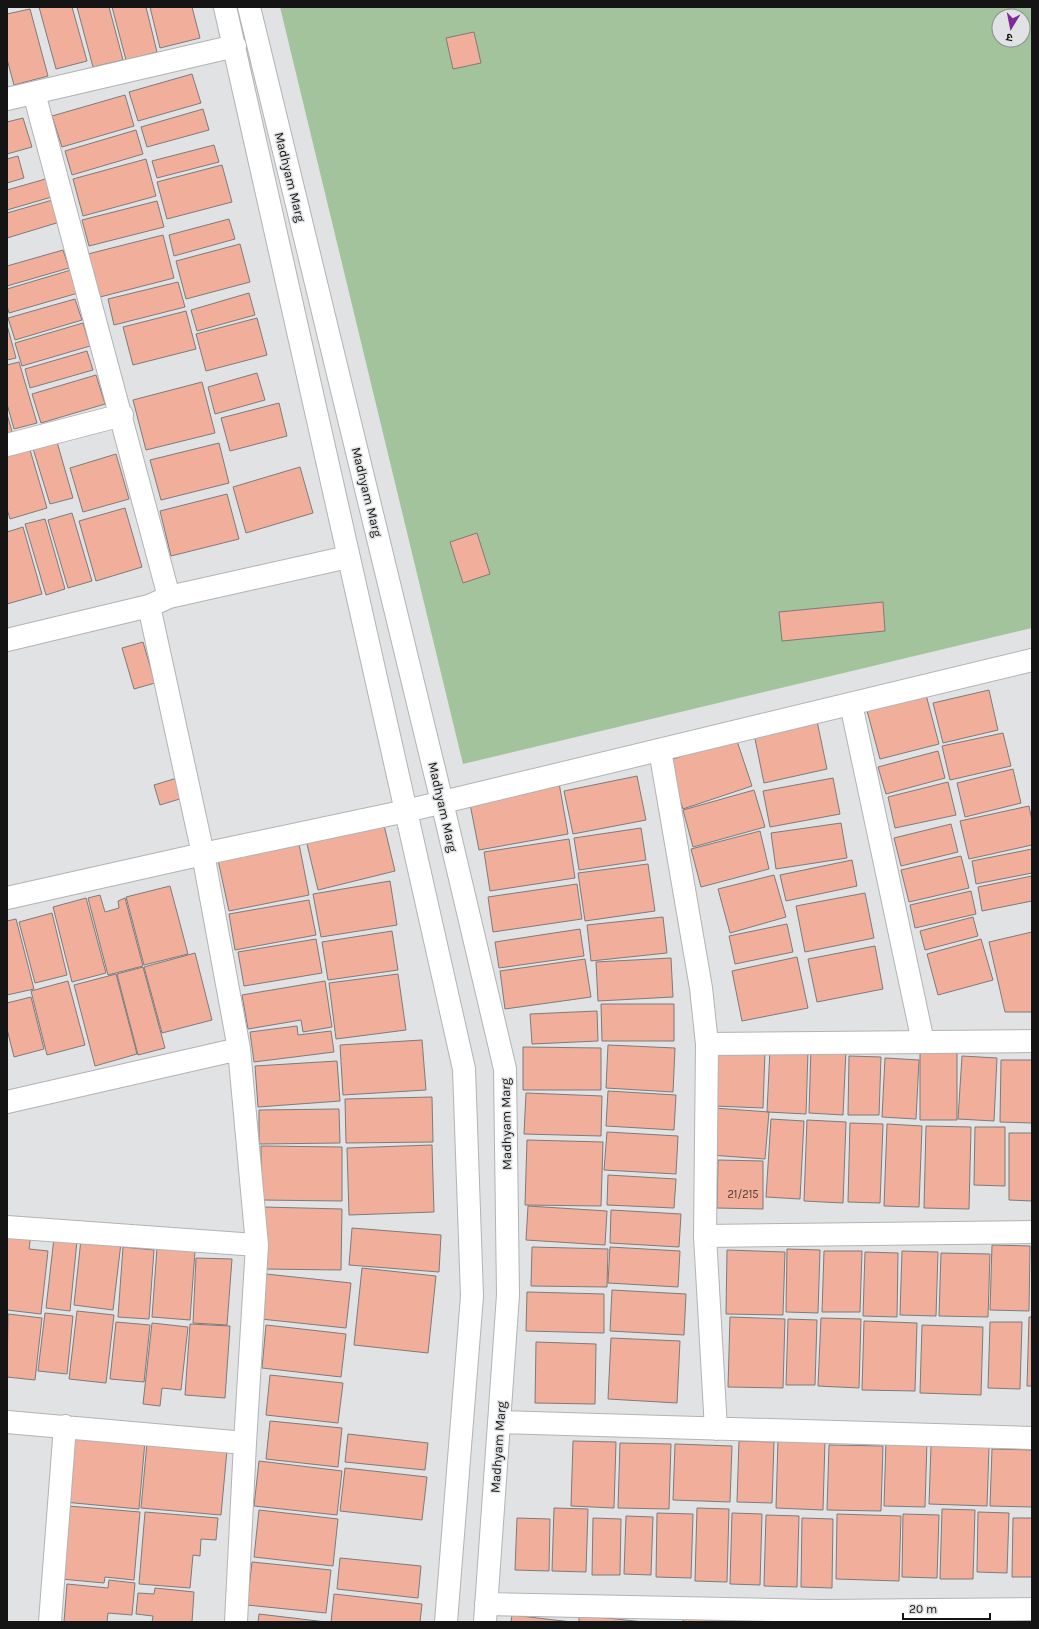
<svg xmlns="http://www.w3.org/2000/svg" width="1039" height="1629" font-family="Karla,'Noto Sans Devanagari',sans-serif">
	<rect width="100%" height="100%" fill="#e1e2e3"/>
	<path fill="#a3c39c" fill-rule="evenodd" d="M280 7H1032V628L463 764ZM999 16H1023V40H999Z"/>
	<path fill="#f1ae9a" stroke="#7d7b7b" d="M39 7H72L87 61 56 69Z
		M77 7H109L123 60 93 67Z
		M112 7H146L157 52 126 60Z
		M150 7H192L200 38 160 48Z
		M30 9 48 76 14 85 7 59V14Z
		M474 32 481 63 453 69 446 38Z
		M192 74 201 103 138 121 129 92Z
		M125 95 134 126 62 147 52 116Z
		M203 109 209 130 147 147 141 127Z
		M23 118 32 147 7 154V122Z
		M136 130 143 154 72 175 65 151Z
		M214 145 219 162 157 178 152 161Z
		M18 156 24 178 7 183V159Z
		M146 159 156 196 83 216 73 179Z
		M222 165 232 202 167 219 157 182Z
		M49 178 55 196 7 210V190Z
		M56 199 63 221 7 238V213Z
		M157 201 164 227 89 246 82 220Z
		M229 219 235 239 174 256 169 235Z
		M163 235 174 278 100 297 88 254Z
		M240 244 250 282 186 299 176 261Z
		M63 250 69 268 7 286V266Z
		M71 270 78 293 9 313 7 306V289Z
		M178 282 185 307 114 325 108 299Z
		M249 293 255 315 197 331 191 310Z
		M75 299 82 320 15 340 8 318Z
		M186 311 196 349 133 365 123 327Z
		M257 318 267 355 206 371 196 334Z
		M83 323 90 346 22 366 15 343Z
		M7 325 16 358 7 360Z
		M87 351 93 370 30 388 25 369Z
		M19 362 37 423 14 429 7 404V365Z
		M257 373 265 400 215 414 208 387Z
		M96 375 105 404 41 423 32 394Z
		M202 382 215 433 146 450 133 400Z
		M279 403 287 436 230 451 221 418Z
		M7 414 13 435 7 437Z
		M55 435 73 498 50 504 31 442Z
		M28 443 47 508 10 519 7 509V449Z
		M219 443 229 483 161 500 150 460Z
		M116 454 129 499 83 512 70 468Z
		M300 467 313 513 246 533 233 487Z
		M227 494 239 539 171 556 160 511Z
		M125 508 142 567 96 581 79 521Z
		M72 513 92 581 68 588 48 520Z
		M45 519 65 589 46 595 25 524Z
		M23 527 42 594 7 604V532Z
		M477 533 490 574 463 583 450 542Z
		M883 602 885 631 782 641 779 612Z
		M143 642 155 683 134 689 122 648Z
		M989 690 998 730 943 743 933 703Z
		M925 691 939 744 880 759 866 707Z
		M817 721 827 769 764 783 754 734Z
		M1003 733 1011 766 950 780 942 746Z
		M736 738 752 786 683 809 667 761Z
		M938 751 945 778 886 794 878 767Z
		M1013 769 1021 803 965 817 957 783Z
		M637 776 646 820 573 834 564 791Z
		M177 778 183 798 160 805 154 785Z
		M833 778 840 814 770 827 763 791Z
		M948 782 956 815 895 828 888 797Z
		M559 783 568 834 479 850 469 799Z
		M754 790 765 827 693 847 683 810Z
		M1029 806 1032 821V845L969 859 960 821Z
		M383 821 395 871 318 890 306 840Z
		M841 823 847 858 776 869 771 833Z
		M951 824 958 852 901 866 894 838Z
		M641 828 646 860 579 870 574 838Z
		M760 831 769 869 701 887 691 849Z
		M569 839 575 878 490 891 484 852Z
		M299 844 309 895 229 911 218 860Z
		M1032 849V873L976 884 972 861Z
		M961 856 969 888 909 902 901 870Z
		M852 860 857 886 786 901 780 875Z
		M648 864 655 911 585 921 578 873Z
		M774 875 786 917 730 933 718 889Z
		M1032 876V901L982 911 978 887Z
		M390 881 397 925 321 937 313 894Z
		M577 884 582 919 493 932 488 897Z
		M170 886 188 954 144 965 126 897Z
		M971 891 976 914 915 928 910 905Z
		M865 893 874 938 805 952 796 906Z
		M100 895 105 912 119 908 118 901 125 898 143 966 108 975 88 898Z
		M86 898 106 973 72 982 53 907Z
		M309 900 316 935 235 950 229 914Z
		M52 913 67 975 35 983 19 922Z
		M663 917 667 953 591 961 587 925Z
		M973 917 978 936 925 950 920 931Z
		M16 919 34 989 7 995V921Z
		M787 924 793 952 735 964 729 936Z
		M580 929 584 956 499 968 495 942Z
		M392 931 398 970 328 980 322 942Z
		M1032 932V1012H1005L989 942Z
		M316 939 322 973 244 986 238 952Z
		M981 939 993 980 938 995 927 954Z
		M875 946 883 989 817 1002 808 959Z
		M195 953 212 1020 162 1033 144 967Z
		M797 957 808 1008 742 1021 732 971Z
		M671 958 673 997 598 1001 596 962Z
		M585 959 591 997 505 1009 500 971Z
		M143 967 165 1048 138 1055 117 974Z
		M116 974 137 1054 95 1066 74 985Z
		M398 974 406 1030 336 1039 329 983Z
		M68 981 85 1045 47 1055 31 991Z
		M325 981 332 1027 303 1032 301 1020 248 1029 242 995Z
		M31 997 44 1049 14 1057 7 1029V1003Z
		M601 1004H674V1041H602Z
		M597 1011 598 1041 532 1044 530 1014Z
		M297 1026 298 1035 331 1031 334 1052 254 1062 250 1032Z
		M422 1040 426 1090 343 1095 340 1045Z
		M608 1045 675 1048 673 1092 606 1088Z
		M523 1047 601 1048V1090H523Z
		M811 1048 846 1050 843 1115 809 1113Z
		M717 1049 765 1051 763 1108 714 1106Z
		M770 1049 808 1051 806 1114 767 1112Z
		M920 1051H957V1120H920Z
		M849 1056 881 1057 879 1115H848Z
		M962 1056 997 1058 994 1121 958 1119Z
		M885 1058 919 1060 916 1119 882 1117Z
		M1001 1060H1032V1123L1000 1122Z
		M337 1061 340 1101 258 1107 255 1066Z
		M608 1091 676 1095 674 1130 606 1126Z
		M526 1093 602 1096 601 1136 524 1134Z
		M432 1097 433 1142 346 1143 345 1099Z
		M714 1108 769 1112 765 1159 710 1155Z
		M339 1109 340 1143 259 1144V1110Z
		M771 1119 804 1121 800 1199 766 1197Z
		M807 1120 846 1122 843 1203 804 1201Z
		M850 1123 883 1124 880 1203 848 1202Z
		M887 1124 922 1126 919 1207 884 1206Z
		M926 1126 971 1127 969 1209 924 1208Z
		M975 1127H1005V1186L974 1185Z
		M607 1132 678 1136 676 1174 604 1170Z
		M1009 1133H1032V1201L1009 1200Z
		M527 1140 603 1142 601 1206 525 1205Z
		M432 1145 434 1212 349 1215 347 1148Z
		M261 1146 342 1147V1201L261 1200Z
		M718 1160 763 1161V1209L717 1208Z
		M608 1175 676 1179 674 1208 607 1205Z
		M528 1206 607 1211 605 1245 526 1240Z
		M263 1207 342 1209 341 1270 262 1269Z
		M611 1210 681 1214 679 1247 610 1243Z
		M352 1228 441 1235 439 1272 349 1265Z
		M7 1232 31 1234 29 1249 48 1251 41 1314 7 1310Z
		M54 1238 77 1241 70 1311 46 1308Z
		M81 1239 121 1243 113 1310 74 1305Z
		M992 1245 1030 1246 1029 1311 990 1310Z
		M123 1247 154 1250 149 1319 118 1317Z
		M532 1247 608 1249 607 1287 531 1286Z
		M610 1247 680 1251 678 1287 608 1283Z
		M157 1248 195 1251 190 1320 152 1317Z
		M787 1249 820 1250 818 1313 786 1312Z
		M727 1250 785 1252 783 1315 726 1314Z
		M824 1251H862L860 1312H822Z
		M902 1251 938 1252 936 1316 900 1315Z
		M865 1252 898 1253 897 1317 863 1316Z
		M941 1253 990 1254 988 1317 939 1316Z
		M196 1258 232 1259 227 1325 193 1323Z
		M362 1268 436 1276 428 1353 354 1345Z
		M266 1274 351 1283 346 1328 261 1319Z
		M612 1290 686 1294 684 1335 610 1331Z
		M527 1292 604 1294V1333L526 1331Z
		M77 1311 114 1315 106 1383 69 1379Z
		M45 1313 73 1316 67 1374 38 1371Z
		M8 1314 42 1318 35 1380 7 1377Z
		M730 1317 785 1319 783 1388 728 1387Z
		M1029 1317H1032V1386H1027Z
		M821 1318 861 1319 859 1388 818 1386Z
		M788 1319 817 1320 815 1385H786Z
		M864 1321 917 1323 915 1391 862 1390Z
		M116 1322 150 1325 144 1382 110 1379Z
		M990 1322H1022L1020 1389 988 1388Z
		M152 1323 188 1327 181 1390 162 1388 160 1406 143 1404Z
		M190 1324 230 1326 225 1398 185 1395Z
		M266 1325 346 1334 341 1377 262 1368Z
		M922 1325 983 1327 981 1395 920 1393Z
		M611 1338 680 1341 677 1403 608 1399Z
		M536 1342 596 1344 595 1404 535 1403Z
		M270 1375 343 1383 338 1423 266 1415Z
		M270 1421 342 1428 338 1467 266 1459Z
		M70 1434 145 1441 139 1509 64 1502Z
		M348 1434 428 1443 425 1470 345 1462Z
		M778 1439 825 1440 823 1510 776 1508Z
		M886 1440 927 1441 925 1507 884 1506Z
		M573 1441 616 1442 614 1508 571 1506Z
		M739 1441 774 1442 772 1503 737 1502Z
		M147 1443 227 1450 221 1515 141 1508Z
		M620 1443 671 1444 669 1509 618 1508Z
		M675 1444 732 1446 730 1502 673 1500Z
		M829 1445 883 1446 881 1511 827 1510Z
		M931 1446 989 1447 987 1506 929 1504Z
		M992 1449 1032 1450V1507L990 1506Z
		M259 1461 342 1471 337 1515 254 1506Z
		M345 1468 427 1477 422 1520 340 1511Z
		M68 1506 140 1512 134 1580 105 1577 104 1583 61 1579Z
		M554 1508 588 1509 586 1572 552 1571Z
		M697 1508 729 1509 727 1582 695 1581Z
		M942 1509 975 1510 973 1579H940Z
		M259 1510 338 1519 333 1566 254 1557Z
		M145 1512 218 1518 216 1540 201 1539 200 1556 193 1555 190 1588 139 1584Z
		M978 1512 1009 1513 1007 1573 977 1572Z
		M657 1513 693 1514 691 1578 656 1577Z
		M732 1513 762 1514 760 1585 730 1584Z
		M837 1514 901 1516 899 1581 836 1579Z
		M903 1514 939 1515 937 1578 902 1577Z
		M766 1515 799 1516 797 1587 764 1586Z
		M626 1516 653 1517 651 1575 624 1574Z
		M517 1518 550 1519 549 1571 515 1570Z
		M593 1518 621 1519 620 1575H592Z
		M802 1518 833 1519 832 1588 801 1587Z
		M1013 1518H1032V1577H1012Z
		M340 1558 421 1566 418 1598 337 1589Z
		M252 1562 331 1570 326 1613 247 1605Z
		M109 1580 135 1583 132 1615 108 1613 107 1622H64L67 1584 108 1588Z
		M155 1588 194 1592 192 1622H152L153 1616 136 1614 138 1593 154 1594Z
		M334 1594 422 1604 420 1622H331Z
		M684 1612 756 1620V1622H683Z
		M259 1614 326 1622H258Z
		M512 1615 572 1622H511Z
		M579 1615 644 1622H579Z"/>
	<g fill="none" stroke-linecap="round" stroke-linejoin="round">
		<g stroke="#b2b3b4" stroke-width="24">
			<path id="minor" d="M225 7 464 1069 472 1296 446 1622
				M249 7 442 802 505 1069 508 1295 485 1622
				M34 93 169 597
				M7 99 235 46
				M7 445 122 415
				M149 606 203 854 239 1049 257 1245 245 1443 236 1622
				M7 640 149 606 169 597 348 557
				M851 704 923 1042
				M660 750 701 988 707 1044 705 1236 716 1429
				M7 898 203 854 406 811 1032 660
				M707 1044 1032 1041
				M7 1102 239 1049
				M7 1227 257 1245
				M705 1236 1032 1232
				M7 1422 245 1443
				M500 1422 1032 1438
				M486 1604 821 1611 1032 1609
				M50 1622 65 1426"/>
		</g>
		<use href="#minor" stroke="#fff" stroke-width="22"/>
	</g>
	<g text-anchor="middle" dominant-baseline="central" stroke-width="3" stroke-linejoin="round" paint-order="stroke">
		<g font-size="11" fill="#4b3a36">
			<text x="743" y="1194">21/215</text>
		</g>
		<g font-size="13" fill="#141415" stroke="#e1e2e3">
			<text transform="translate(290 177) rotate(76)">Madhyam Marg</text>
			<text transform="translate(367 492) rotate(76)">Madhyam Marg</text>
			<text transform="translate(443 807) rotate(77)">Madhyam Marg</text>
			<text transform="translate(506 1124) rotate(-91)">Madhyam Marg</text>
			<text transform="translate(498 1447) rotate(-86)">Madhyam Marg</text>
		</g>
	</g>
	<rect width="1039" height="1629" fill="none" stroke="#141415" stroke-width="16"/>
	<g transform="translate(1011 28) rotate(190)"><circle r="19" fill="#e1e2e3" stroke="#8f9091"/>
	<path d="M0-3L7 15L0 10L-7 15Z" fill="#7d2a9a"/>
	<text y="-6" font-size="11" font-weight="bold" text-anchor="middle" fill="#141415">उ</text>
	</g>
	<path d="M903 1613v6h87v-6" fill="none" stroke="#141415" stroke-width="2"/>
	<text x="909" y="1613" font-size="12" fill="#141415" stroke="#e1e2e3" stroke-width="3" paint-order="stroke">20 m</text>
</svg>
